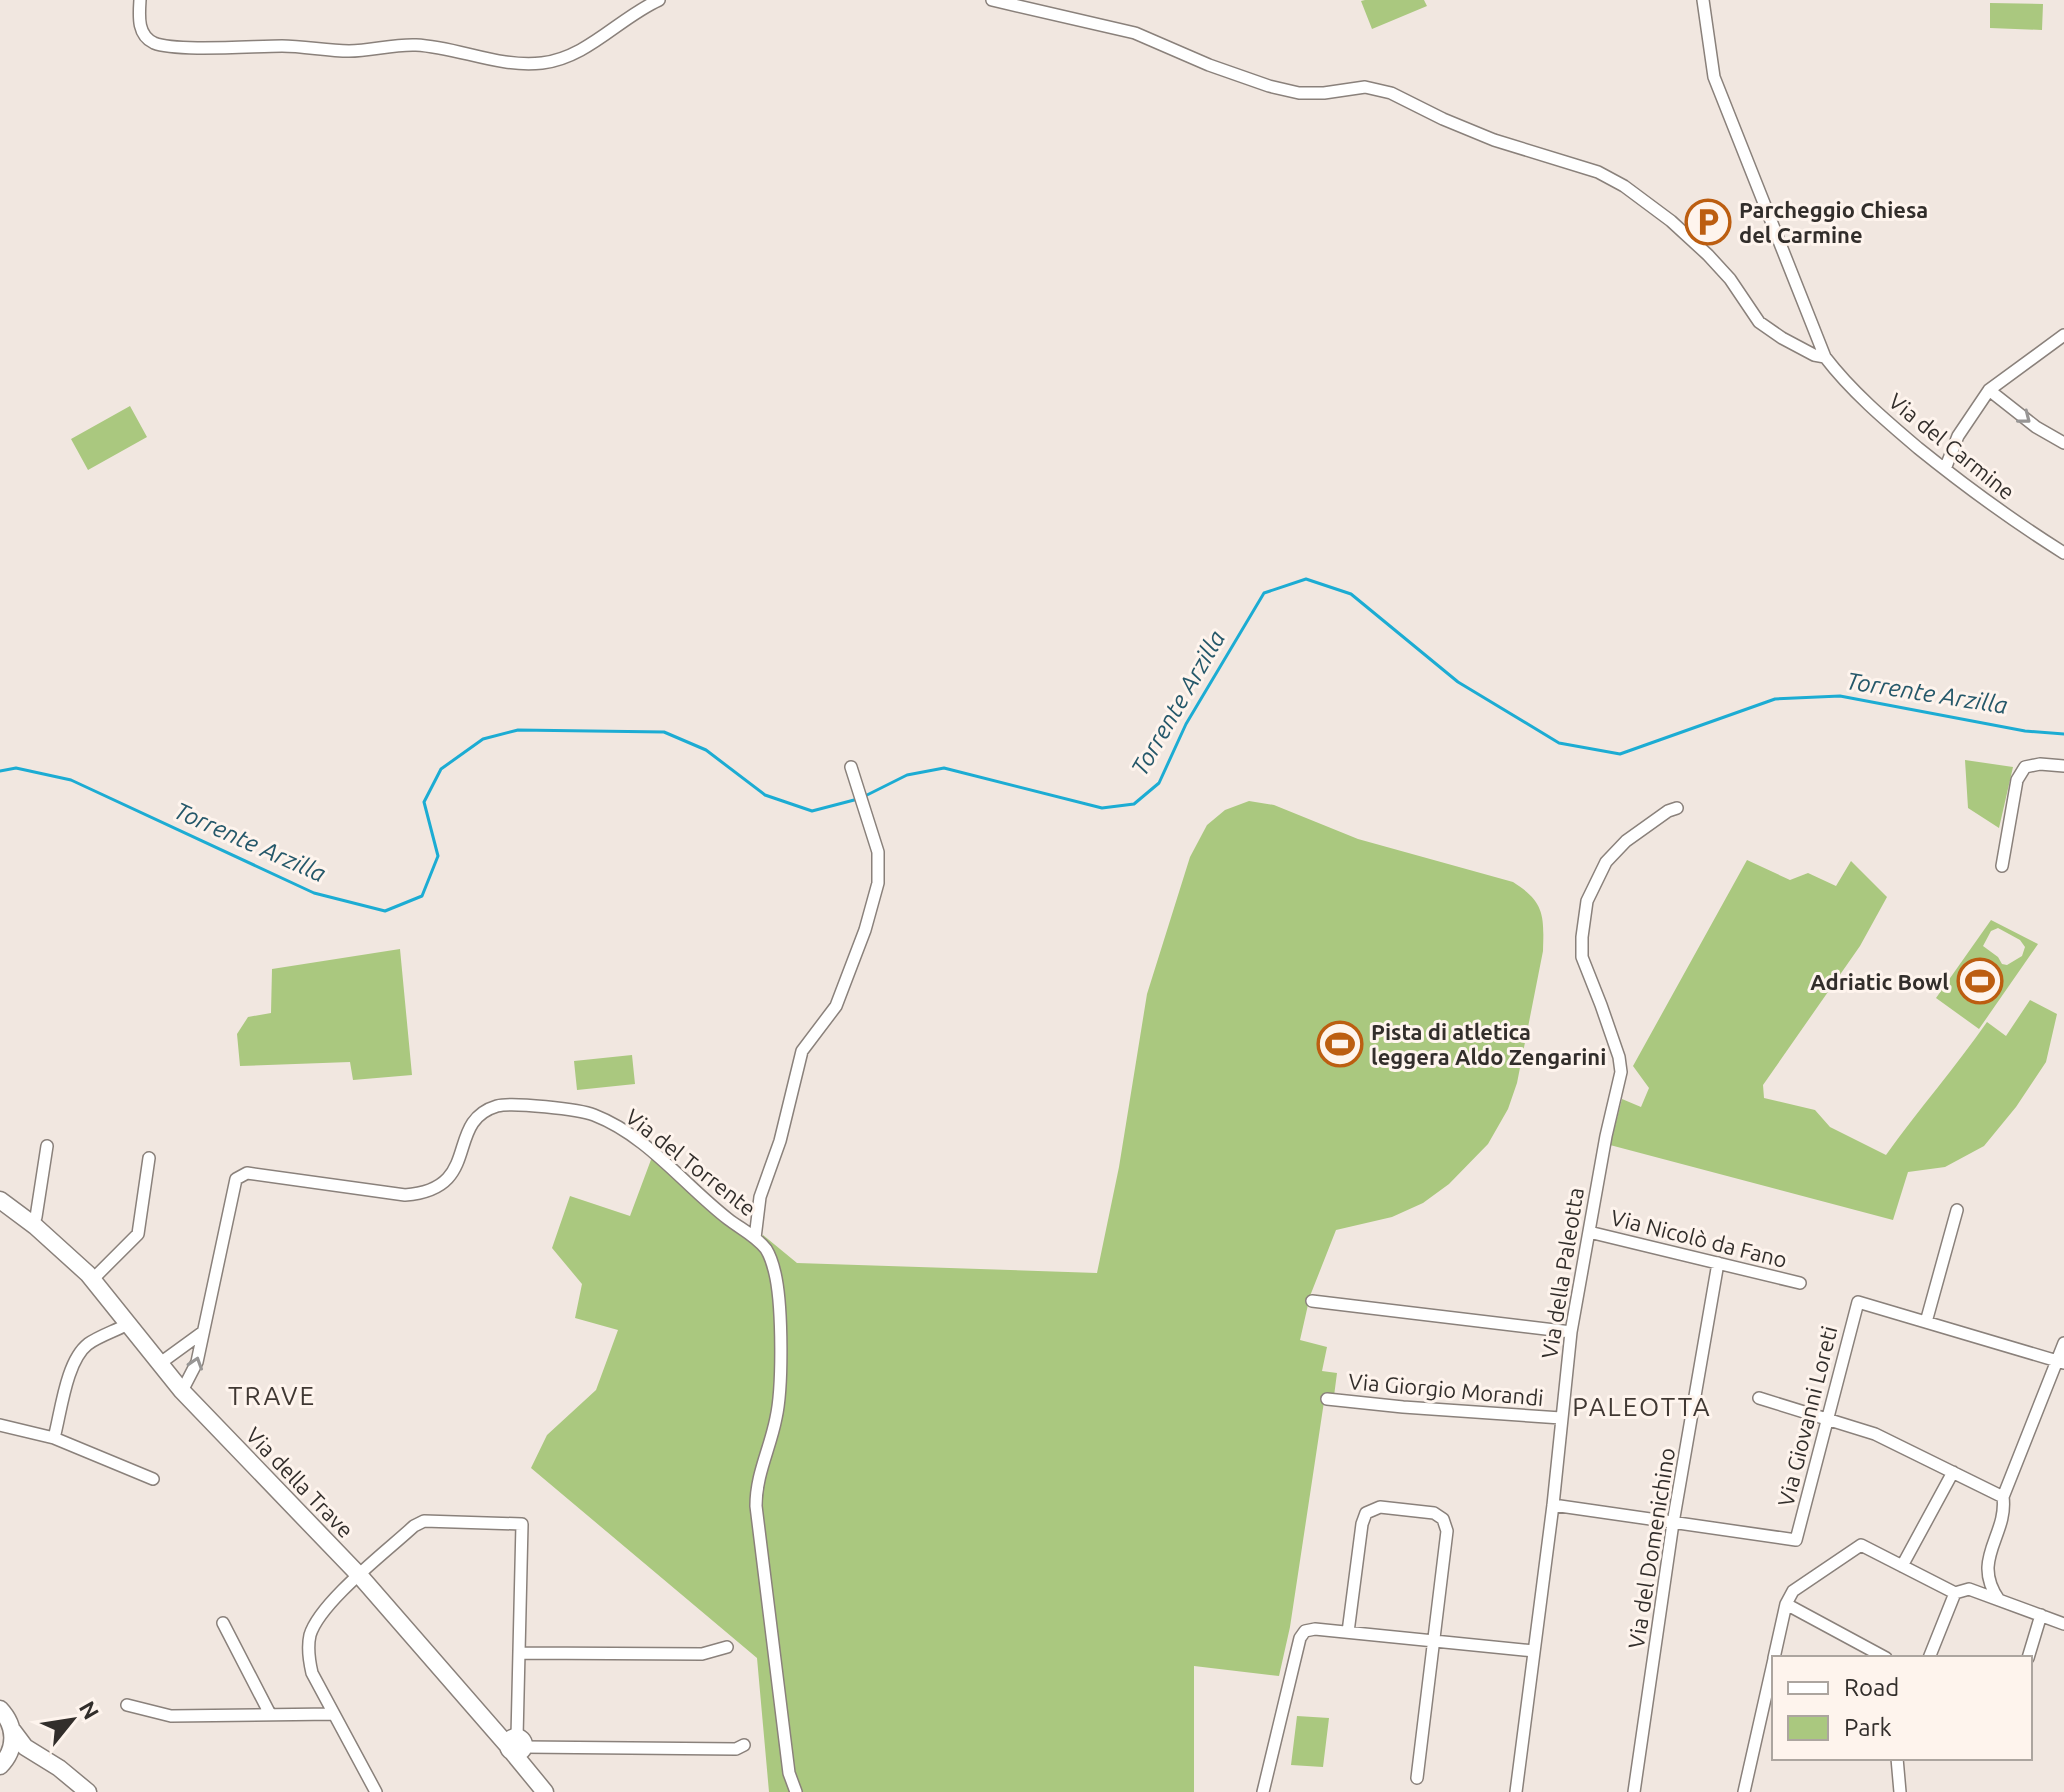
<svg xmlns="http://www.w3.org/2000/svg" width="2064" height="1792" font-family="Ubuntu,sans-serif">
	<rect width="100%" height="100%" fill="#f1e7e0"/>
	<path fill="#aac87f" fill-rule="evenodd" d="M1365 0H1424L1427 6 1372 29 1361 1Z
		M1990 3 2043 4 2042 30 1990 28Z
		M130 406 147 437 88 470 71 439Z
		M1965 760 2013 767 1999 828 1968 808Z
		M1249 801 1274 805 1358 839 1513 882C1545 902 1544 916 1543 951L1517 1083 1508 1109 1488 1144 1449 1184 1423 1203 1392 1217 1336 1230 1310 1296 1300 1340 1327 1347 1322 1371 1337 1373 1334 1396 1325 1395 1290 1627 1279 1676 1194 1666V1792H769L757 1658 531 1468 547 1435 596 1390 618 1330 575 1318 582 1284 552 1248 570 1196 630 1216 652 1157 754 1243 763 1235 797 1263 1097 1273 1119 1167 1147 994 1190 857 1207 825 1225 810Z
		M1747 860 1790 880 1808 873 1836 886 1851 861 1887 897 1860 946 1763 1085 1764 1098 1815 1110 1830 1127 1886 1155C1918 1110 1955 1068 1987 1022L2006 1036 2030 1000 2057 1014 2046 1062 2016 1107 1984 1146 1945 1167 1908 1172 1893 1220 1610 1145 1622 1099 1641 1107 1649 1088 1633 1066Z
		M1991 920 2038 944 1979 1029 1936 998ZM1998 928 2020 940 2025 947 2022 956 2007 965 2002 964 1998 957 1983 946 1991 931Z
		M400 949 412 1075 353 1080 350 1062 240 1066 237 1034 248 1017 271 1013 272 969Z
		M632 1055 635 1084 577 1090 574 1061Z
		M1297 1716 1329 1718 1323 1767 1291 1765Z"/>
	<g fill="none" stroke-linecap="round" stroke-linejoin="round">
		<path stroke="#1cacd3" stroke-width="3" d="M0 771 16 768 71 780 314 893 385 911 422 896 438 856 424 802 441 769 483 739 518 730 664 732 706 750 765 795 812 811 858 799
			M865 796 907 775 944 768 1102 808 1134 804 1159 783 1186 724 1264 593 1306 579 1351 594 1458 682 1559 743 1620 754 1775 699 1840 696 2025 731 2064 734"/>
		<g stroke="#8a817b" stroke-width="14">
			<path id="minor" d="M140 0C139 16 137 35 154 43 176 52 254 46 282 46 304 46 327 51 349 51 371 51 393 44 416 45 458 47 499 68 542 63 587 58 619 18 659 0
				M992 0 1135 33 1209 65 1269 86 1299 93H1324L1365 87 1391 93 1443 119 1494 140 1598 172 1624 186 1671 221 1708 255 1730 279 1759 322 1782 338 1814 355 1825 357
				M1703 0 1714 77 1825 357C1851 391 1885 420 1918 448 1965 486 2013 521 2064 553
				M1989 390 2036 427 2064 443
				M1945 469 1958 436 1989 390 2064 335
				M2002 866 2017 780 2025 767 2040 764 2064 766
				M32 1223 36 1217 47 1146
				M1589 1232 1800 1283
				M755 1238 760 1197 780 1141 802 1051 836 1006 865 930 878 883V852L851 767
				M93 1279 138 1234 149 1158
				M1312 1301 1571 1332
				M1926 1322 1957 1210
				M159 1364 203 1332
				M182 1391 197 1362 236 1179 247 1173 405 1195C484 1189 443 1122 497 1106 512 1102 579 1109 594 1115 648 1136 683 1184 728 1219 741 1229 756 1236 766 1249 771 1257 774 1268 776 1278 782 1309 783 1387 776 1418 770 1449 756 1474 756 1506L789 1773 796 1792
				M1759 1398 1875 1434 2003 1497
				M1327 1399 1403 1407 1561 1418
				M0 1425 54 1438 153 1479
				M54 1438C61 1412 66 1361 88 1344 99 1336 115 1331 128 1324
				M1553 1505 1796 1540 1858 1302 2064 1363
				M1902 1566 1953 1472
				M1999 1600C1970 1559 2008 1536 2003 1497L2064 1343
				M1786 1604 1886 1658
				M223 1623 270 1714
				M1348 1632 1362 1524 1366 1513 1380 1507 1434 1513 1443 1519 1447 1531 1417 1778
				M521 1653 702 1654 727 1647
				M1774 1658 1786 1604 1793 1591 1861 1545 1955 1593 1969 1589 2064 1624
				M1929 1658 1955 1593
				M2028 1658 2041 1615
				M127 1705 171 1716 334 1714
				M524 1747 736 1749 744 1745
				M1897 1758 1900 1792
				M376 1792 312 1673C309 1660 307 1648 310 1635 320 1602 387 1551 414 1526L424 1521 522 1524 517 1737
				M1263 1792 1300 1638 1305 1631 1315 1629 1534 1651
				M1516 1792 1553 1505 1571 1332 1606 1136 1621 1072 1619 1057 1601 1005 1582 957V937L1587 901 1606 862 1626 841 1668 811 1677 808
				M1634 1792 1673 1523 1718 1263
				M1744 1792 1774 1659"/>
		</g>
		<g stroke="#8a817b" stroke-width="19">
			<path id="secondary" d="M0 1200 35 1226 88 1274 182 1391 360 1576 508 1746
				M0 1709C16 1726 17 1749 0 1766
				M13 1731 25 1747 59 1768 88 1792
				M508 1745a8 8 0 1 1 16 0a8 8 0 1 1-16 0Z
				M513 1753 545 1792"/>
		</g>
		<use href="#minor" stroke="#fff" stroke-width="11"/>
		<use href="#secondary" stroke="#fff" stroke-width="16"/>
	</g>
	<defs><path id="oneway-chevron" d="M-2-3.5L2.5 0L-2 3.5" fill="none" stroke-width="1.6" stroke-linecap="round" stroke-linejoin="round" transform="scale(2)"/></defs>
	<g stroke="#989695">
		<use href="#oneway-chevron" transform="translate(2025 418) rotate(38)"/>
		<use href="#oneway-chevron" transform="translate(196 1363) rotate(-72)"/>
	</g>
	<defs>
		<g id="parking-ring" transform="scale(2.3)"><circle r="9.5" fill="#fef4ed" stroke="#bc5e11" stroke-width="1.5"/><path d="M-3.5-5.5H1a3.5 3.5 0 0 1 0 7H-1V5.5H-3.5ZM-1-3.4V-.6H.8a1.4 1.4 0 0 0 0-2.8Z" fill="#bc5e11"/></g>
		<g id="stadium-ring" transform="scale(2.3)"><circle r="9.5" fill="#fef4ed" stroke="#bc5e11" stroke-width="1.5"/><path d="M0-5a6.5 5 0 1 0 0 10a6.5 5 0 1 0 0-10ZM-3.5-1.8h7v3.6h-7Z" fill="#bc5e11"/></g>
	</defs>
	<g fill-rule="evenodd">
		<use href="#parking-ring" x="1708" y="222"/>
		<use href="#stadium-ring" x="1980" y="981"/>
		<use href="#stadium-ring" x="1340" y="1044"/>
	</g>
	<g text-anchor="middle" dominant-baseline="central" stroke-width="6" stroke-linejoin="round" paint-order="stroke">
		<g font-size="22" font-weight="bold" fill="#322e2b" stroke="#fef4ed" text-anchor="start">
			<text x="1739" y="209">Parcheggio Chiesa<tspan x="1739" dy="25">del Carmine</tspan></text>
			<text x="1949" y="981" text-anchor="end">Adriatic Bowl</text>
			<text x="1371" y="1031">Pista di atletica<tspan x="1371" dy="25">leggera Aldo Zengarini</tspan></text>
		</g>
		<g font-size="22" fill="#322e2b" stroke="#fef4ed">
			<text transform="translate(1952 446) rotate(39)">Via del Carmine</text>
			<text transform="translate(691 1162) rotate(38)">Via del Torrente</text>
			<text transform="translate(1699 1238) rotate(14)">Via Nicolò da Fano</text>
			<text transform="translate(1562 1273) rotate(-81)">Via della Paleotta</text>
			<text transform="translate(1446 1389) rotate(5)">Via Giorgio Morandi</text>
			<text transform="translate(1807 1416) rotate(-76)">Via Giovanni Loreti</text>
			<text transform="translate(300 1482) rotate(46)">Via della Trave</text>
			<text transform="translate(1651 1548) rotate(-81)">Via del Domenichino</text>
		</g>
		<g font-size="24" font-style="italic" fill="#25586a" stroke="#fef4ed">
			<text transform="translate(1927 693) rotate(9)">Torrente Arzilla</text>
			<text transform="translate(1178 703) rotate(-60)">Torrente Arzilla</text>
			<text transform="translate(250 842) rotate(24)">Torrente Arzilla</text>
		</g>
		<g font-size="26" letter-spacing="2" fill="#403833" stroke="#fef4ed">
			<text x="272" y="1395">TRAVE</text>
			<text x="1642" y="1406">PALEOTTA</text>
		</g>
	</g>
	<rect x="1772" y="1656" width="260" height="104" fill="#fef4ed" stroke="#aca59f" stroke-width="2"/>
	<rect x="1788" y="1682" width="40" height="12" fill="#ffffff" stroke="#aca59f" stroke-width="2"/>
	<text x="1844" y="1696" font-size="24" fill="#322e2b">Road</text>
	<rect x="1788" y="1716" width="40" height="24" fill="#aac87f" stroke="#aca59f" stroke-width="2"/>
	<text x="1844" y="1736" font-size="24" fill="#322e2b">Park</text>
	<g transform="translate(72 1720) rotate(60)" stroke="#fef4ed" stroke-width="6" paint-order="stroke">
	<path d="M0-6L14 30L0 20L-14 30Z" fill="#322e2b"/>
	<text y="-12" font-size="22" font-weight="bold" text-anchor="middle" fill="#322e2b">N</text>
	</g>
</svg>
